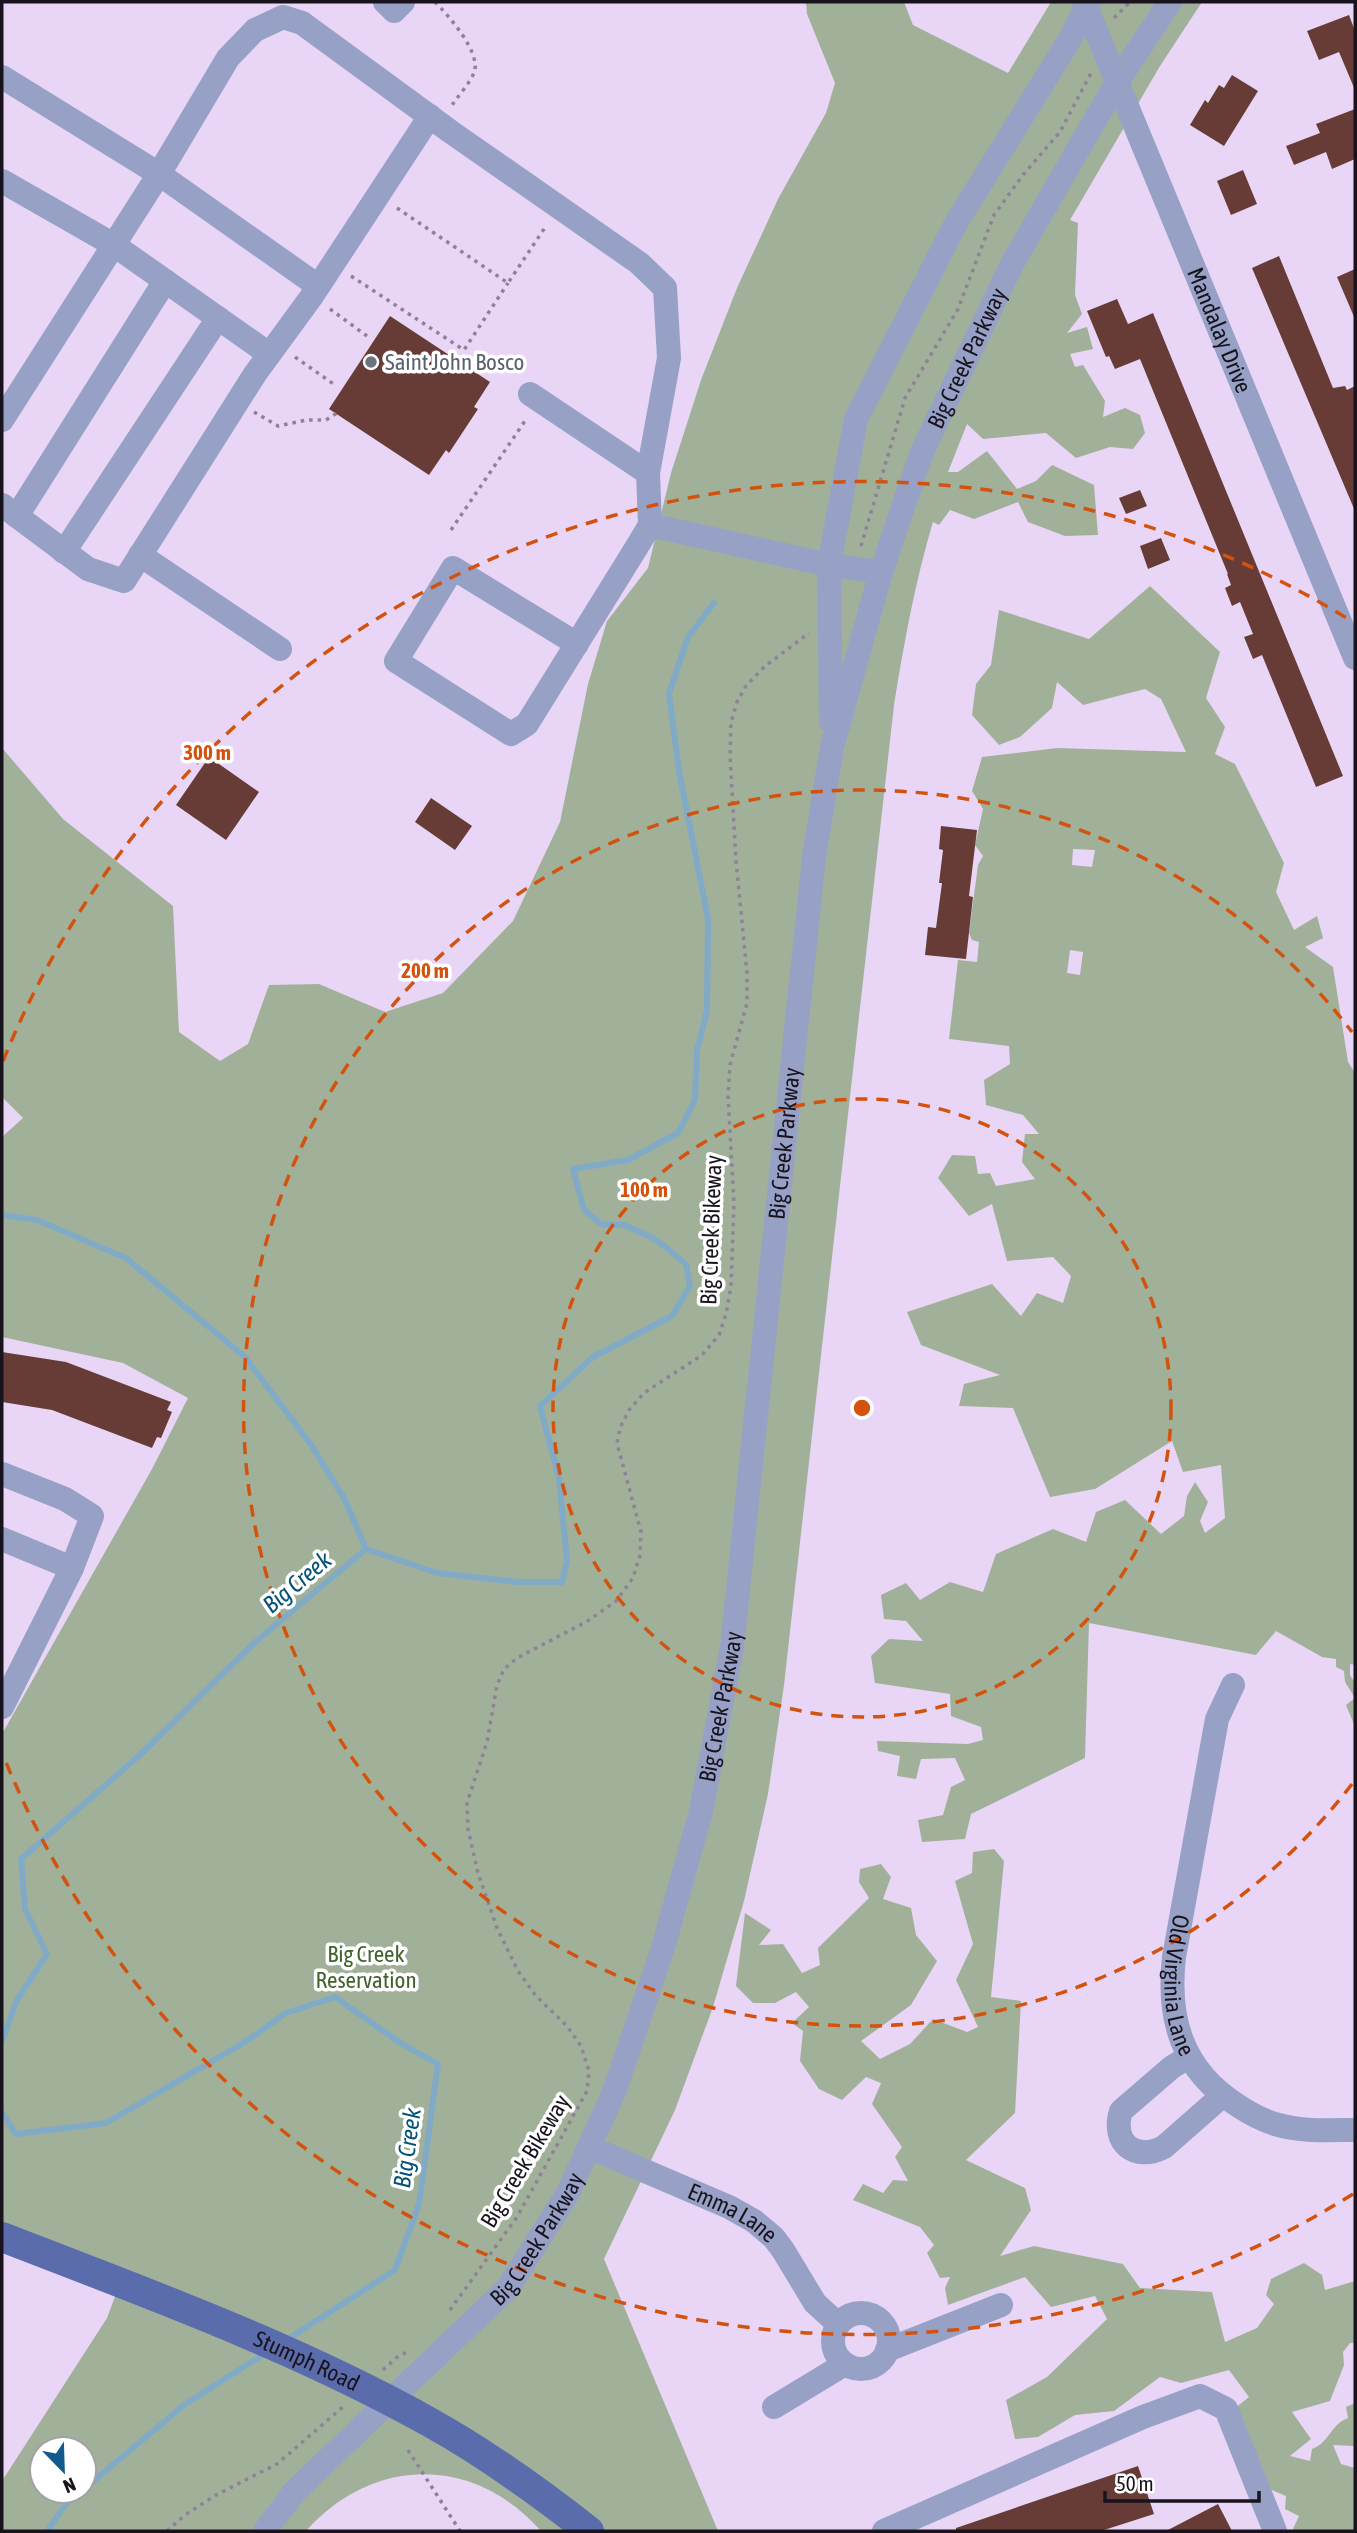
<svg xmlns="http://www.w3.org/2000/svg" width="1357" height="2533" font-family="'Asap Condensed',sans-serif">
	<rect width="100%" height="100%" fill="#e9d6f6"/>
	<path fill="#a1b199" fill-rule="evenodd" d="M806 2H904L913 25 1008 73 1051 2H1202L1160 66 1070 220 1078 223 1075 295 1082 314 1067 333 1087 327 1093 349 1070 354 1075 367 1083 365 1105 401 1103 417 1125 408 1140 415 1145 433 1133 449 1110 447 1076 458 1046 433 983 439 967 424 948 472H958L987 451 1017 489 1036 481 1052 465 1094 485 1098 535 1065 536 1028 522 1018 502 974 519 950 510 939 525 933 522C915 582 904 643 894 705L784 1685 768 1794 744 1901 713 2007 675 2110 604 2259 718 2531H541C474 2455 373 2456 306 2531H2V2481L107 2318 120 2283 2 2236V1734L152 1469 188 1398 123 1363 2 1337V1137L23 1118 2 1097V748L63 819 173 906 179 1032 220 1061 248 1044 269 985 319 984 385 1012 443 993 513 921 560 822 588 684 607 621 648 568 671 473 701 380 737 288 778 199 826 113 835 83 807 14ZM42 2449H84V2491H42Z
		M1150 586 1220 652 1206 698 1225 727 1215 754 1235 764 1284 863 1276 892 1294 930 1317 916 1323 938 1305 947 1333 967 1348 1062 1355 1073V1665L1350 1664V1675L1355 1683V1727L1346 1705 1355 1698 1345 1682 1344 1671 1336 1667V1659L1322 1657 1276 1631 1256 1655 1089 1623 1085 1758 971 1814 965 1839 922 1842 918 1820 943 1815 951 1787 965 1780 955 1758 921 1759 916 1779 897 1776 900 1756 878 1751 877 1741 968 1744 983 1740 981 1727 951 1716 950 1694 875 1683 871 1656 889 1639 923 1641 906 1621 884 1619 881 1595 906 1583 920 1600 950 1582 983 1592 996 1554 1053 1529 1086 1542 1096 1512 1125 1500 1161 1534 1184 1516 1187 1496 1195 1482 1208 1502 1200 1521 1205 1533 1225 1518 1221 1465 1183 1472 1172 1441 1095 1489 1050 1497 1013 1408 959 1406 964 1384 1000 1375 921 1345 907 1312 992 1284 1021 1316 1037 1293 1063 1303 1071 1276 1053 1257 1007 1261 992 1204 969 1216 938 1178 952 1155 975 1156 978 1174 990 1173 996 1186 1035 1179 1022 1162 1025 1134H1039L1023 1115 986 1105 984 1080 1010 1064 1009 1046 949 1039 958 960 977 962 979 942 972 940 969 933 978 865 983 856 975 845 983 809 972 791 982 757 1057 748 1186 752 1161 699 1145 689 1083 705 1057 682 1052 708 1020 737 999 745 972 715 976 684 991 665 999 610 1089 639ZM1073 849 1095 850 1092 867 1072 865ZM1070 950 1083 952 1080 975 1067 973Z
		M994 1849 1004 1861 991 1997 1021 2001 1015 2113 966 2160 1025 2188 1031 2210 1000 2256 1034 2246 1123 2264 1140 2288 1212 2292 1225 2342 1257 2328 1274 2304 1266 2295 1271 2279 1304 2263 1322 2275 1325 2290 1355 2281V2343H1350L1343 2352 1344 2365 1330 2401 1292 2412 1311 2439 1290 2456 1310 2461 1312 2449C1330 2442 1330 2425 1348 2418L1346 2407 1355 2403V2446L1333 2445 1341 2464 1355 2468V2531H1292L1299 2516 1285 2509 1286 2496 1265 2487 1224 2417 1249 2397 1229 2370 1181 2383 1160 2377 1114 2411 1075 2415 1038 2437 1015 2439 1006 2400 1047 2377 1107 2319 1095 2296 1051 2307 1025 2277 948 2305 945 2288 950 2277 940 2278 927 2253 934 2245 920 2227 853 2200 863 2184 883 2193 893 2180 908 2181 895 2157 902 2147 872 2104 881 2083 866 2077 842 2100 819 2089 800 2061 803 2031 792 2023 809 2007 796 1992 775 2003H753L736 1986 745 1913 771 1930 759 1945 783 1944 802 1973 820 1965 818 1948 869 1898 859 1882 860 1869 881 1864 891 1877 883 1899 911 1908 916 1935 937 1961 911 2005 861 2041 880 2059 910 2044 933 2019 967 2032 978 2027 956 1980 973 1944 955 1881 972 1873 973 1852Z"/>
	<g fill="none" stroke-linecap="round" stroke-linejoin="round">
		<path stroke="#80aac6" stroke-width="6" d="M2 1215 37 1220 126 1258 245 1357 312 1446 345 1500 366 1549 253 1644 141 1754 21 1859 25 1909 47 1954 17 2000 2 2041
			M366 1549 437 1573 518 1582H562L567 1561 559 1478 540 1406 593 1357 672 1316 690 1286 686 1264 667 1248 653 1238 624 1225 601 1224 584 1210 573 1169 628 1160 678 1133 695 1100 697 1050 707 1011 708 919 679 771 669 694 688 637 714 603
			M2 2113 16 2134 106 2123 245 2042 286 2013 335 1997 402 2044 438 2064 419 2204 395 2270 285 2341
			M84 2489 184 2405 267 2352
			M47 2531 66 2504 82 2491"/>
	</g>
	<path fill="#673c36" d="M1349 15 1355 31V90L1339 52 1319 60 1307 31Z
		M1232 75 1258 91 1224 146 1190 125 1205 100 1208 103 1219 85 1224 88Z
		M1355 109V159L1332 169 1326 152 1294 165 1286 146 1320 133 1316 124Z
		M1243 170 1257 204 1231 215 1217 181Z
		M1279 256 1333 388 1345 386 1347 390 1355 386V511L1252 268Z
		M1355 269V319L1337 277Z
		M1117 299 1128 324 1153 313 1343 776 1316 787 1262 655 1253 659 1244 637 1253 634 1240 602 1232 606 1225 588 1231 585 1227 574H1228L1140 359 1115 369 1109 356 1106 357 1087 311Z
		M390 316 490 382 474 407 478 409 449 453 446 450 429 475 329 409Z
		M1140 490 1147 506 1126 514 1119 498Z
		M1161 538 1170 560 1148 569 1140 546Z
		M209 757 259 792 226 840 176 805Z
		M431 798 472 826 455 850 415 822Z
		M941 826 977 830 969 896 973 897 966 959 925 955 928 927 936 928 942 883H939L943 850 939 849Z
		M2 1352 66 1362 171 1402 167 1410 172 1412 161 1438 157 1437 152 1448 52 1410 2 1402Z
		M1138 2466 1154 2514 1101 2531H956V2528Z
		M1218 2504 1232 2531H1166Z"/>
	<g fill="none" stroke-linecap="round" stroke-linejoin="round">
		<path stroke="#8e8198" stroke-width="3.5" stroke-dasharray="3.5 5" stroke-linecap="butt" d="M435 2C448 15 482 53 474 73 469 84 459 95 452 105
			M1114 18 1130 2
			M397 208 508 283 546 226
			M351 276 464 350 508 283
			M330 309 367 336
			M295 357 335 385
			M254 412 278 426 307 420H326L337 413
			M451 530 527 418
			M861 546 905 398 958 309 994 215 1023 175 1060 132 1091 73
			M450 2310 517 2217 587 2091 589 2071 581 2046 567 2026 536 1996 518 1971 497 1928 478 1873 468 1829 467 1803 487 1742 497 1685 504 1669 517 1658 586 1622 616 1601 633 1578 640 1555 641 1532 617 1443 620 1428 629 1410 644 1393 702 1355 719 1335 726 1314 731 1286 734 1204 728 1095 730 1065 747 1003V973L736 861 730 755 731 722 737 702 746 686 764 667 809 633
			M383 2370 396 2358 407 2352
			M408 2450 460 2531
			M167 2531 185 2515 216 2495 277 2464 344 2406"/>
		<g stroke="#96a1c5" stroke-width="24">
			<path d="M385 2 394 11 403 2"/>
			<path id="s1" d="M1084 2 1355 658"/>
			<path d="M2 77 159 174 318 286"/>
			<path d="M2 181 114 245 269 354"/>
			<path d="M530 394 648 473"/>
			<path d="M2 420 159 174 228 58 255 30 283 17 302 23 451 132 639 263 665 288 669 358 648 473 650 525 829 565 881 572"/>
			<path d="M2 505 88 569 124 581 255 374 312 296 430 116"/>
			<path d="M17 516 165 281"/>
			<path d="M64 552 218 318"/>
			<path d="M140 555 280 649"/>
			<path d="M577 644 453 568 396 661 511 734 527 724 638 545 650 525"/>
			<path d="M831 722 829 565 856 419 956 223 1070 39 1089 2"/>
			<path d="M2 1474 65 1499 92 1516 72 1568 2 1707"/>
			<path d="M2 1539 72 1568"/>
			<path id="s2" d="M1233 1685 1217 1719 1174 1957C1167 2019 1182 2070 1237 2105 1249 2113 1262 2120 1275 2124 1301 2132 1329 2130 1355 2130"/>
			<path d="M1189 2057 1172 2067 1121 2111C1111 2143 1135 2162 1164 2147L1222 2096"/>
			<path id="s3" d="M589 2147 729 2207 754 2221 774 2238 783 2250 815 2303 838 2324"/>
			<circle cx="861" cy="2341" r="28"/>
			<path d="M887 2350 1001 2305"/>
			<path d="M774 2407 845 2364"/>
			<path id="s4" d="M265 2531 295 2491 508 2288 568 2193 614 2092 663 1948 701 1811 732 1647 814 857 832 747 881 572 922 452 1012 264 1117 82 1170 2"/>
			<path d="M884 2531 1143 2417 1200 2396 1226 2409 1275 2531"/>
		</g>
		<path stroke="#5b6cac" stroke-width="30" id="s5" d="M2 2237C147 2293 295 2347 431 2423 487 2454 539 2492 589 2531"/>
	</g>
	<g fill="none" stroke="#d3520e" stroke-width="3.5" stroke-dasharray="12 9">
		<circle cx="862" cy="1408" r="309"/>
		<path d="M1352 1784A618 618 0 1 1 1352 1032"/>
		<path d="M1353 2194A927 927 0 0 1 3 1755M3 1061A927 927 0 0 1 1353 622"/>
	</g>
	<circle fill="#6b7280" stroke="#fff" stroke-width="2.5" cx="371" cy="362" r="7"/>
	<g text-anchor="middle" dominant-baseline="central" stroke-width="7" stroke-linejoin="round" paint-order="stroke">
		<g font-size="23" fill="#19131e" stroke="#fff">
			<text stroke="none"><textPath href="#s1" startOffset="355">Mandalay Drive</textPath></text>
			<text stroke="none"><textPath href="#s4" startOffset="2347">Big Creek Parkway</textPath></text>
			<text stroke="none"><textPath href="#s4" startOffset="1535">Big Creek Parkway</textPath></text>
			<text transform="translate(711 1230) rotate(-88)">Big Creek Bikeway</text>
			<text stroke="none"><textPath href="#s4" startOffset="968">Big Creek Parkway</textPath></text>
			<text stroke="none"><textPath href="#s2" startOffset="308">Old Virginia Lane</textPath></text>
			<text transform="translate(525 2161) rotate(-59)">Big Creek Bikeway</text>
			<text stroke="none"><textPath href="#s3" startOffset="158">Emma Lane</textPath></text>
			<text stroke="none"><textPath href="#s4" startOffset="401">Big Creek Parkway</textPath></text>
			<text stroke="none"><textPath href="#s5" startOffset="329">Stumph Road</textPath></text>
		</g>
		<g font-size="23" fill="#5b616d" stroke="#fff" text-anchor="start">
			<text x="385" y="362">Saint John Bosco</text>
		</g>
		<g font-size="23" fill="#40632c" stroke="#fff">
			<text x="366" y="1954">Big Creek<tspan x="366" dy="26">Reservation</tspan></text>
		</g>
		<g font-size="24" font-style="italic" fill="#045279" stroke="#fff">
			<text transform="translate(297 1582) rotate(-40)">Big Creek</text>
			<text transform="translate(407 2148) rotate(-82)">Big Creek</text>
		</g>
	</g>
	<circle cx="862" cy="1408" r="10" fill="#d3520e" stroke="#fff" stroke-width="3.5"/>
	<g font-size="21" text-anchor="middle" font-weight="bold" fill="#d3520e" stroke="#fff" stroke-width="7" stroke-linejoin="round" paint-order="stroke">
		<text x="207" y="760">300 m</text>
		<text x="425" y="978">200 m</text>
		<text x="644" y="1197">100 m</text>
	</g>
	<rect width="1357" height="2533" fill="none" stroke="#19131e" stroke-width="7"/>
	<g transform="translate(63 2470) rotate(157)"><circle r="33" fill="#ffffff" stroke="#a3a1a5" stroke-width="2"/>
	<path d="M0-5L12 26L0 18L-12 26Z" fill="#13598e"/>
	<text y="-10" font-size="19" font-weight="bold" text-anchor="middle" fill="#19131e">N</text>
	</g>
	<path d="M1105 2491v10h154v-10" fill="none" stroke="#19131e" stroke-width="3.5"/>
	<text x="1116" y="2491" font-size="21" fill="#19131e" stroke="#ffffff" stroke-width="5" paint-order="stroke">50 m</text>
</svg>
